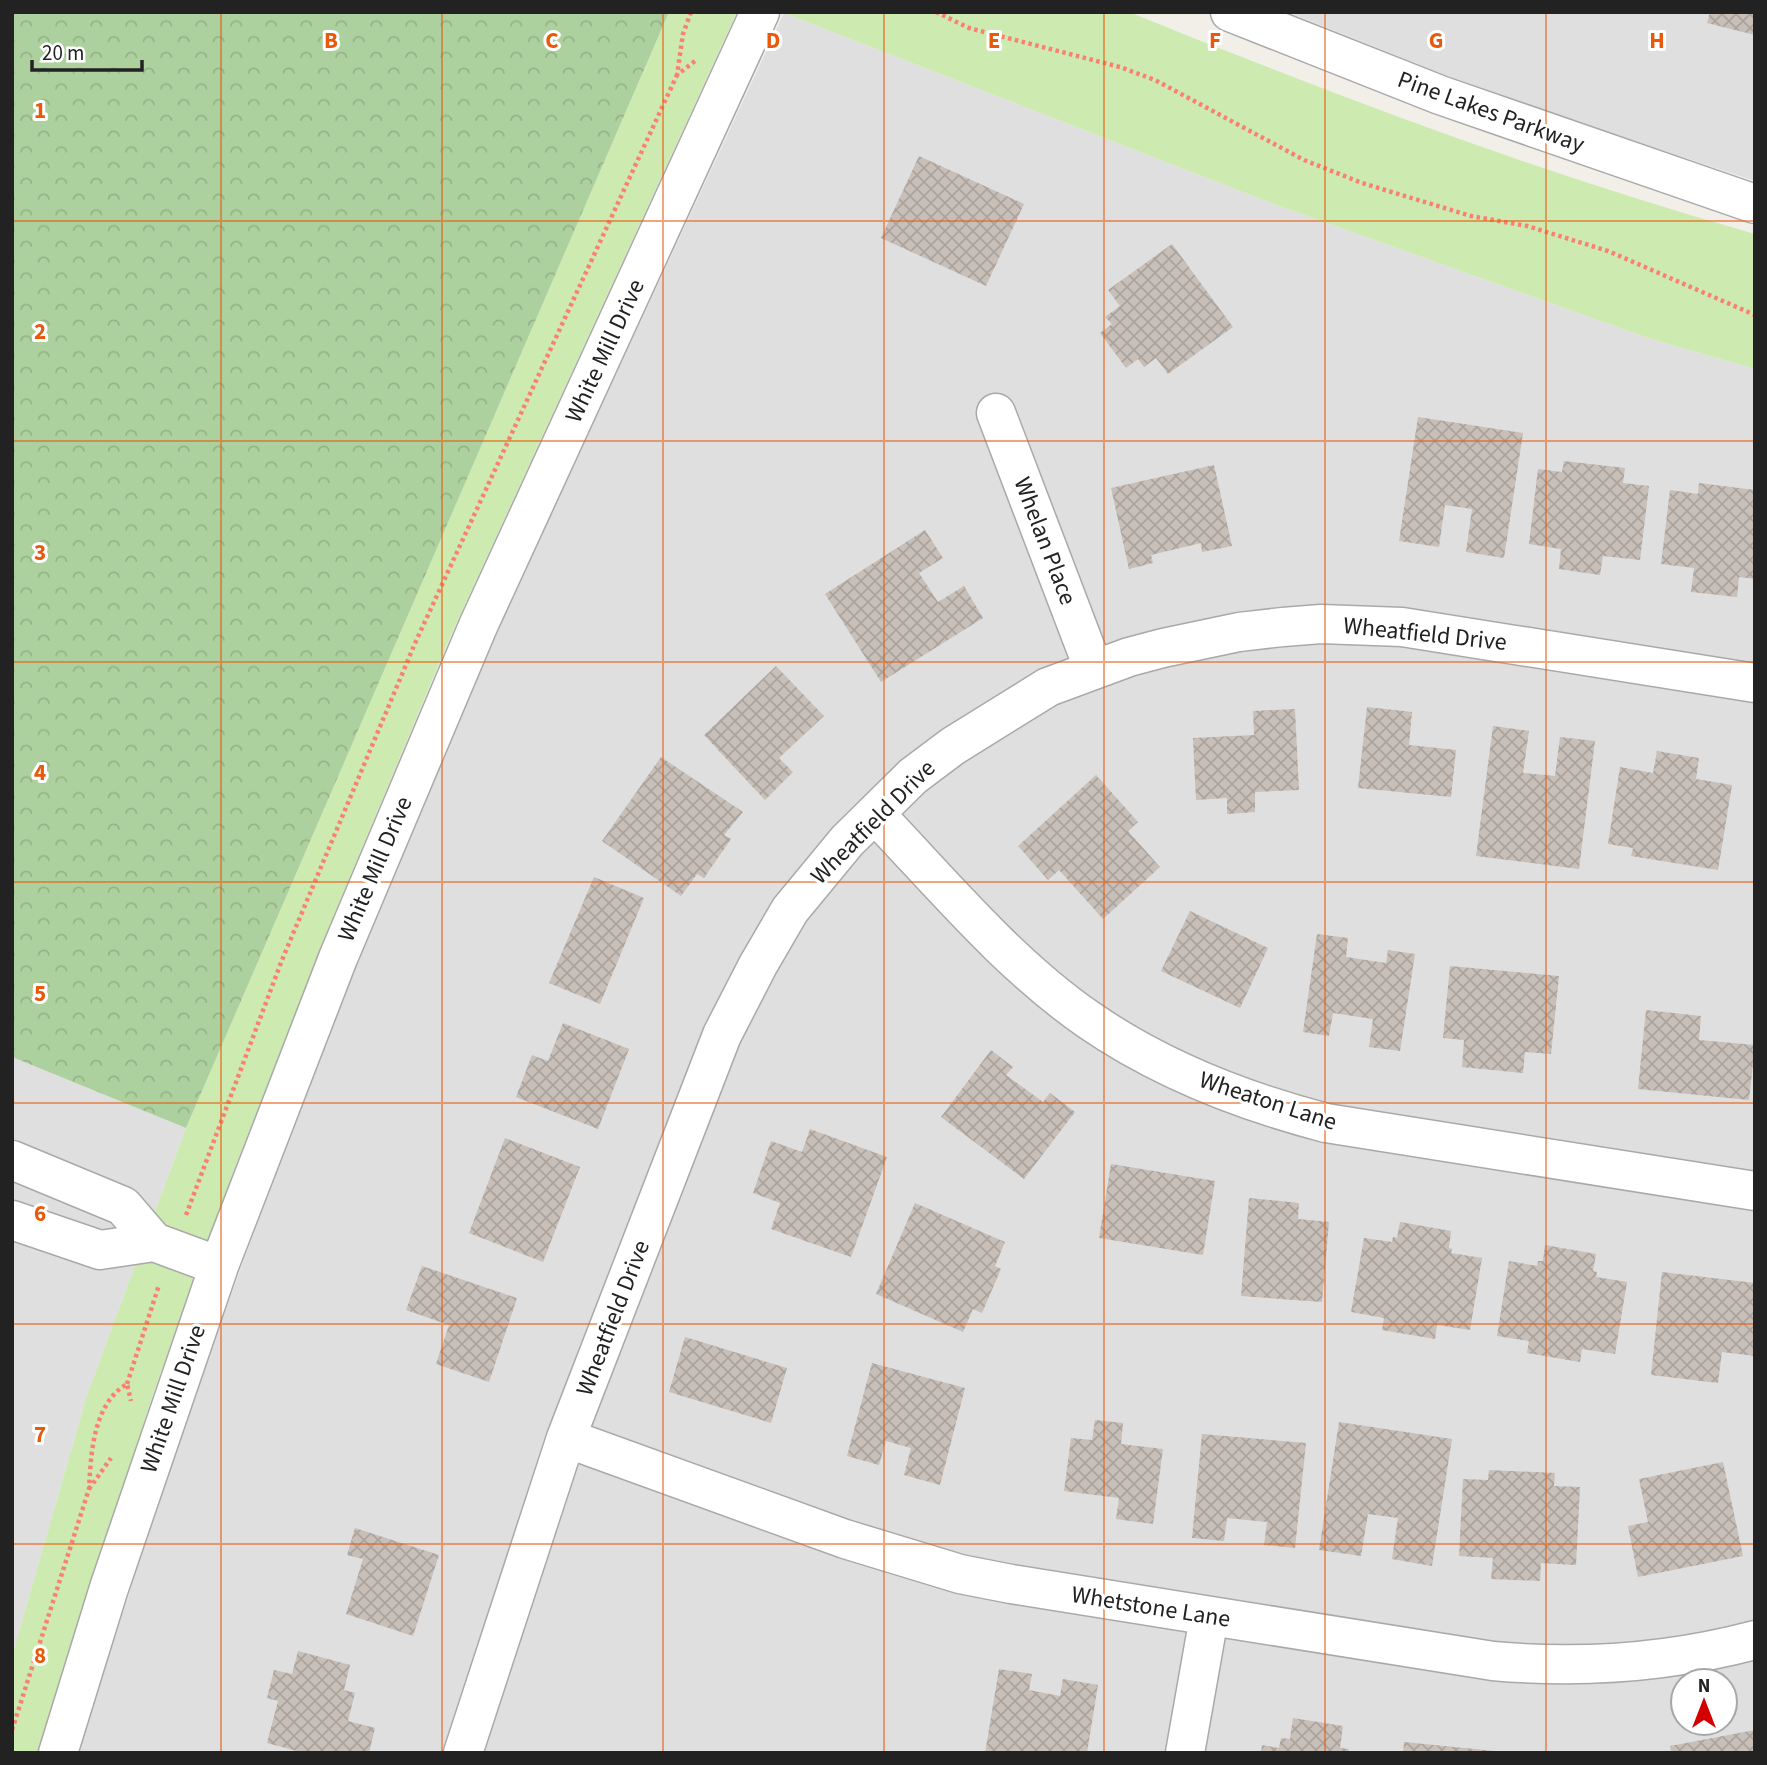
<svg xmlns="http://www.w3.org/2000/svg" width="1767" height="1765" font-family="'Source Sans 3',sans-serif">
	<defs>
		<pattern id="forest-crowns" width="20" height="18" patternUnits="userSpaceOnUse" patternTransform="scale(1.75)"><rect width="20" height="18" fill="#add19e"/><path d="M2 6a3 3 0 1 1 6 0M12 15a3 3 0 1 1 6 0" fill="none" stroke="#95b388"/></pattern>
		<pattern id="building-cross-hatch" width="8" height="8" patternUnits="userSpaceOnUse" patternTransform="scale(1.75)"><rect width="8" height="8" fill="#c7bfb8"/><path d="M0 0l8 8M0 8l8-8" fill="none" stroke="#aba49e"/></pattern>
	</defs>
	<rect width="100%" height="100%" fill="#f2efe9"/>
	<path fill="#e0dfdf" fill-rule="evenodd" d="M1288 12H1755V181L1605 131 1445 75Z
		M784 13 1271 203 1651 339 1755 369V1753H78L179 1438 284 1150 392 877 495 635ZM1683 1681H1725V1723H1683Z
		M12 1057 186 1128 87 1395 12 1656Z"/>
	<path fill="#cdebb0" d="M669 12H737L451 635 336 910 235 1167 153 1394 37 1753H12V1656L87 1395 186 1128Z
		M1129 12C1334 95 1542 174 1755 234V369L1651 339 1271 203 784 13Z"/>
	<path fill="url(#forest-crowns)" d="M12 12H669L186 1128 12 1057Z"/>
	<path fill="url(#building-cross-hatch)" d="M1710 12H1755V35L1707 23Z
		M919 156 1024 204 986 286 881 238Z
		M1172 244 1233 327 1168 374 1156 358 1144 367 1138 359 1126 368 1100 333 1112 324 1105 317 1120 306 1108 290Z
		M1418 417 1523 433 1504 558 1466 552 1472 509 1445 505 1439 547 1399 541Z
		M1564 461 1625 468 1623 483 1649 486 1640 560 1603 556 1600 575 1559 569 1561 549 1529 544 1538 469 1562 472Z
		M1214 465 1232 546 1202 552 1201 543 1151 555 1153 563 1129 569 1111 488Z
		M1699 483 1755 490V579L1739 577 1737 597 1691 592 1694 568 1661 564 1670 490 1698 494Z
		M925 530 943 558 919 573 938 602 964 586 983 618 881 682 825 594Z
		M776 666 824 716 779 758 793 772 765 800 704 735Z
		M1367 707 1412 712 1409 745 1456 750 1451 797 1358 788Z
		M1295 709 1299 790 1255 792V812L1227 814V798L1196 800 1193 738 1254 735 1253 711Z
		M1493 726 1529 731 1523 773 1555 776 1560 737 1595 741 1579 869 1476 856Z
		M1657 751 1699 758 1696 779 1732 785 1718 870 1631 856 1633 848 1608 844 1620 767 1653 773Z
		M661 757 743 812 724 835 731 839 704 878 697 874 681 896 602 841Z
		M1096 775 1138 822 1128 831 1160 867 1103 919 1059 870 1048 880 1018 846Z
		M594 877 644 898 600 1004 549 983Z
		M1190 911 1268 948 1240 1008 1161 971Z
		M1317 934 1348 938 1346 957 1386 963 1388 950 1415 954 1400 1051 1369 1047 1373 1019 1333 1013 1329 1036 1303 1032Z
		M1450 966 1559 976 1551 1054 1525 1052 1523 1073 1462 1067 1464 1040 1443 1038Z
		M1646 1010 1701 1016 1699 1040 1755 1045 1749 1100 1638 1089Z
		M563 1023 629 1049 598 1129 516 1097 532 1055 548 1061Z
		M991 1050 1013 1067 1006 1075 1043 1102 1050 1093 1075 1112 1024 1179 941 1117Z
		M810 1129 887 1157 851 1257 771 1229 780 1203 753 1193 771 1141 802 1152Z
		M505 1138 580 1167 543 1262 469 1233Z
		M1111 1164 1215 1181 1203 1255 1099 1238Z
		M1249 1198 1299 1203 1298 1219 1329 1222 1322 1302 1241 1296Z
		M915 1203 1005 1242 995 1266 1001 1269 982 1313 973 1309 963 1332 876 1294Z
		M1400 1222 1451 1231 1449 1248 1452 1249 1451 1253 1482 1258 1470 1330 1437 1325 1435 1339 1382 1330 1384 1318 1351 1312 1364 1238 1392 1242 1393 1237 1397 1238Z
		M1545 1245 1596 1254 1593 1271 1597 1272 1596 1277 1627 1282 1615 1354 1582 1349 1580 1362 1527 1353 1529 1341 1497 1336 1509 1261 1537 1266 1538 1261H1543Z
		M422 1266 517 1298 489 1382 436 1364 449 1325 406 1310Z
		M1662 1272 1755 1283V1356L1722 1352 1718 1383 1651 1375Z
		M685 1337 787 1368 771 1423 669 1392Z
		M872 1363 965 1388 940 1485 904 1475 911 1448 886 1441 879 1465 847 1456Z
		M1095 1420 1123 1423 1121 1444 1163 1449 1153 1524 1116 1519 1119 1498 1064 1491 1071 1438 1092 1440Z
		M1339 1422 1452 1439 1432 1566 1392 1559 1398 1518 1368 1514 1361 1556 1319 1550Z
		M1202 1434 1306 1443 1295 1548 1264 1545 1267 1522 1227 1518 1224 1541 1192 1538Z
		M1723 1462 1743 1556 1638 1577 1628 1526 1648 1522 1639 1479Z
		M1489 1470 1555 1473 1554 1486 1580 1487 1576 1565 1541 1563 1540 1581 1491 1579 1493 1558 1459 1556 1463 1479 1488 1480Z
		M355 1528 439 1555 413 1636 346 1614 363 1559 347 1555Z
		M298 1651 350 1665 344 1690 355 1693 348 1721 375 1728 369 1753H304L267 1743 278 1701 267 1698 274 1670 292 1674Z
		M999 1669 1032 1674 1029 1690 1060 1696 1063 1679 1098 1685 1087 1753H985Z
		M1293 1718 1343 1726 1340 1748 1349 1749 1348 1753H1261L1262 1745 1279 1748 1281 1738 1290 1739Z
		M1755 1730V1753H1671L1670 1746Z
		M1404 1742 1495 1751V1753H1403Z"/>
	<g fill="none" stroke-linecap="round" stroke-linejoin="round">
		<g stroke="#a9a9a9" stroke-width="41">
			<path id="minor" d="M1230 12 1440 95 1755 204
				M996 413 1094 670
				M875 814C942 884 1009 965 1089 1020 1160 1069 1242 1101 1326 1123L1755 1191
				M12 1160 123 1206 154 1242 100 1250 12 1220
				M154 1242 219 1266
				M566 1438 845 1539 960 1574 1011 1584 1493 1661C1582 1669 1668 1663 1755 1640
				M58 1753 109 1588 219 1266 338 958 478 626 760 12
				M463 1753 566 1438 722 1035 758 965 790 910 847 841 913 776 953 746 1048 687 1129 657 1163 648 1239 632 1283 627 1321 624 1402 627 1755 683
				M1185 1753 1209 1617"/>
		</g>
		<path stroke="#fa8072" stroke-width="4.5" stroke-dasharray="3.5 3.5" stroke-linecap="butt" d="M691 12 683 34 677 75 695 61
			M936 12 969 28 1120 67 1155 80 1304 160 1362 183 1471 216 1527 226 1608 251 1755 315
			M186 1215 282 960 416 641 677 75
			M127 1384 159 1285
			M89 1489 111 1458
			M12 1730 89 1489C91 1453 93 1404 127 1384L131 1401"/>
		<use href="#minor" stroke="#fff" stroke-width="38"/>
	</g>
	<path fill="none" stroke="#e8590c" stroke-width="2" stroke-opacity="0.55" d="M221 12V1753M442 12V1753M663 12V1753M884 12V1753M1104 12V1753M1325 12V1753M1546 12V1753M12 221H1755M12 441H1755M12 662H1755M12 882H1755M12 1103H1755M12 1324H1755M12 1544H1755"/>
	<g text-anchor="middle" dominant-baseline="central" stroke-width="6" stroke-linejoin="round" paint-order="stroke">
		<g font-size="24" fill="#222" stroke="#fff">
			<text transform="translate(1491 112) rotate(20)">Pine Lakes Parkway</text>
			<text transform="translate(605 351) rotate(-65)">White Mill Drive</text>
			<text transform="translate(1045 541) rotate(69)">Whelan Place</text>
			<text transform="translate(1425 634) rotate(6)">Wheatfield Drive</text>
			<text transform="translate(873 822) rotate(-45)">Wheatfield Drive</text>
			<text transform="translate(375 869) rotate(-67)">White Mill Drive</text>
			<text transform="translate(1268 1101) rotate(18)">Wheaton Lane</text>
			<text transform="translate(613 1318) rotate(-69)">Wheatfield Drive</text>
			<text transform="translate(173 1399) rotate(-71)">White Mill Drive</text>
			<text transform="translate(1151 1607) rotate(9)">Whetstone Lane</text>
		</g>
	</g>
	<g font-size="23" text-anchor="middle" font-weight="bold" fill="#e8590c" stroke="#fff" stroke-width="6" stroke-linejoin="round" paint-order="stroke">
		<text x="331" y="48">B</text>
		<text x="552" y="48">C</text>
		<text x="773" y="48">D</text>
		<text x="994" y="48">E</text>
		<text x="1215" y="48">F</text>
		<text x="1436" y="48">G</text>
		<text x="1657" y="48">H</text>
		<text x="40" y="118">1</text>
		<text x="40" y="339">2</text>
		<text x="40" y="560">3</text>
		<text x="40" y="780">4</text>
		<text x="40" y="1001">5</text>
		<text x="40" y="1221">6</text>
		<text x="40" y="1442">7</text>
		<text x="40" y="1663">8</text>
	</g>
	<rect width="1767" height="1765" fill="none" stroke="#222222" stroke-width="28"/>
	<g transform="translate(1704 1702)"><circle r="33" fill="#ffffff" stroke="#a7a7a7" stroke-width="2"/>
	<path d="M0-5L12 26L0 18L-12 26Z" fill="#d40000"/>
	<text y="-10" font-size="19" font-weight="bold" text-anchor="middle" fill="#222222">N</text>
	</g>
	<path d="M32 60v10h110v-10" fill="none" stroke="#222222" stroke-width="3.5"/>
	<text x="42" y="60" font-size="21" fill="#222222" stroke="#ffffff" stroke-width="5" paint-order="stroke">20 m</text>
</svg>
